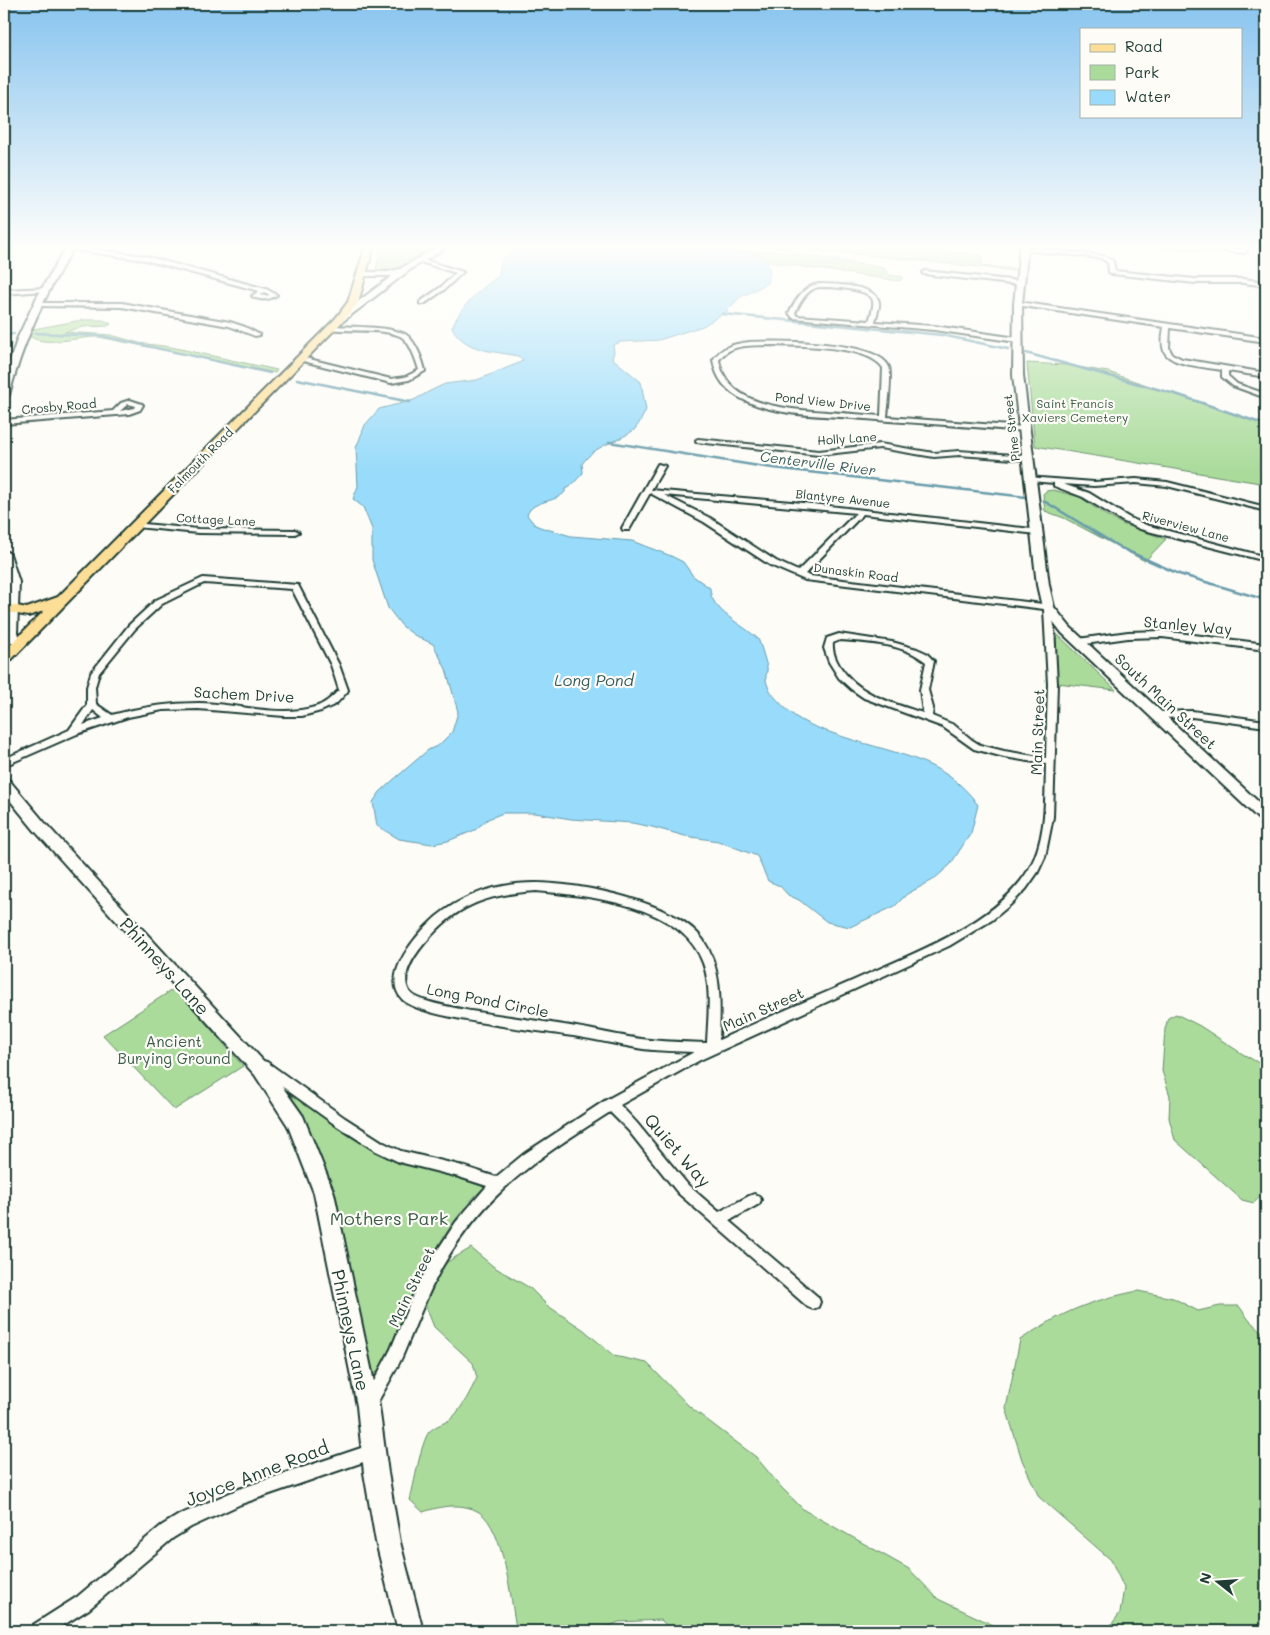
<svg xmlns="http://www.w3.org/2000/svg" width="1270" height="1635" font-family="Mali,sans-serif">
	<rect width="100%" height="100%" fill="#fdfcf7"/>
	<filter id="ink" filterUnits="userSpaceOnUse"><feTurbulence type="fractalNoise" baseFrequency=".02" numOctaves="2"/><feDisplacementMap in="SourceGraphic" scale="10" xChannelSelector="R" yChannelSelector="G"/><feConvolveMatrix kernelMatrix="1 2 1 2 8 2 1 2 1" color-interpolation-filters="sRGB"/></filter>
	<g filter="url(#ink)">
		<path fill="#aadb9b" stroke="#648c68" d="M431 245H438L396 269 376 270 381 246 416 250Z
			M748 245H858L982 255V266L1016 269V271L867 255Z
			M777 251 884 268 889 275 903 277 900 281 763 261 731 254 733 252Z
			M82 320H103L111 324 107 326 82 327 65 332 111 335 139 343 171 347 277 370 275 373 271 372 99 337C81 336 43 348 30 336V331L34 329Z
			M1027 363 1066 365 1108 372 1266 425V484L1035 446Z
			M1053 490 1080 497 1104 514 1122 524 1166 539 1145 561 1064 518 1045 511 1043 494 1046 491Z
			M1056 633 1116 690 1057 683Z
			M175 988 243 1066 174 1110 103 1035Z
			M1176 1014 1200 1026 1241 1053 1266 1067V1190L1254 1203 1242 1200 1175 1140 1169 1118 1170 1096 1162 1071 1165 1029 1168 1018Z
			M279 1086 358 1140 394 1161 456 1177 484 1187C430 1239 404 1315 376 1382L366 1344Z
			M471 1248 494 1267 530 1288 548 1306 584 1330 614 1356 647 1363 690 1407 756 1457 781 1487 804 1510 909 1569 938 1599 1006 1631H672L661 1620 619 1622 597 1631H521L516 1628C511 1600 504 1528 479 1512 461 1502 441 1506 423 1512L410 1500C414 1485 421 1442 429 1432 435 1425 445 1424 452 1418 463 1407 470 1392 477 1378L473 1363 434 1327 425 1304 437 1276 447 1262Z
			M1138 1291 1173 1298 1198 1311 1220 1306H1239L1249 1320 1266 1336V1631H1104L1108 1629 1120 1613 1124 1588 1111 1560 1039 1497 1022 1460 1006 1408 1020 1340C1062 1312 1088 1301 1138 1291Z"/>
		<path fill="#98dbfa" stroke="#689cab" d="M534 245H698L758 255 767 261 770 272 768 283 739 298 727 311 703 326 659 340 621 342 613 345 614 352 612 358 641 382 646 410C643 416 639 425 634 430 615 444 597 443 582 464L583 473 570 487 565 489V492C554 504 533 499 527 515L535 525 543 528 571 536 632 541 671 556 683 562 693 576 710 588C710 611 743 624 758 639 760 642 766 663 767 667 768 671 765 675 766 679 767 693 786 709 796 717 808 725 821 729 835 734 887 753 944 756 978 805L971 833 950 865 933 880 907 894 895 906 850 927 827 922 799 900 788 895 780 886 768 881 757 856 718 841 685 836 652 827 632 823 571 819 535 813H503L488 819 475 830 448 841 432 844 399 839 377 826 373 802 380 792 392 781 428 750 439 745 452 732 458 712 446 669 433 644 414 635 402 626 388 608 372 560V529L363 507 353 499 358 486 356 448 365 425 379 409 414 400 430 391 445 384 477 380 519 363 523 360 518 356C495 351 464 352 452 327 462 305 479 290 499 276 500 272 499 267 501 263 505 252 524 249 534 245Z"/>
		<g fill="none" stroke-linecap="round" stroke-linejoin="round">
			<path stroke="#689cab" stroke-width="2.5" d="M722 314 942 335 1008 349
				M35 333 102 336 270 373
				M4 335 14 334
				M1026 353 1179 395 1266 425
				M297 379 410 402
				M609 442 765 467 1026 497
				M1044 501 1121 548 1179 574 1266 600"/>
			<g stroke="#1f3d34" stroke-width="4">
				<path id="street" d="M1156 245H1184L1244 249 1247 251 1244 253Z
					M69 246 145 256 266 289 277 295C269 300 260 301 252 296L259 291 145 260 67 249 66 248ZM264 292 270 295 265 296 260 295Z
					M1024 247 1104 256 1113 261 1115 271 1195 279H1244L1266 282V286L1244 283H1195L1112 274 1109 272 1108 263 1101 258 1022 250V248Z
					M417 259H421L463 272 445 289 424 304H420V302L441 287 456 273 417 261Z
					M925 271 1020 281 1023 283 1020 285 923 274V272Z
					M819 284C833 284 876 285 879 302 880 308 876 316 875 322L934 326 1017 338 1020 340 1017 342 934 330 793 318 789 313C796 300 803 286 819 284ZM819 287C830 287 871 288 873 301 874 307 871 315 869 321L797 316 795 313C800 302 807 289 819 287Z
					M47 288V290L45 291 4 294V290Z
					M1018 302 1266 338V342L1170 328 1169 348 1172 354 1182 359 1266 373V377L1228 371V376L1237 384 1266 394V398L1233 386 1222 377V370C1207 367 1170 366 1164 351 1161 343 1163 334 1164 327L1016 305 1015 304Z
					M37 303H122L230 322 245 327 260 335 255 336 229 326 122 307 35 306V304Z
					M331 326C349 327 389 326 405 334 415 340 423 360 425 371L409 380 391 383 299 360 298 359 301 357 391 379 405 377 419 370C416 360 410 341 400 336 383 328 348 332 329 329L328 328Z
					M749 342C775 341 878 340 889 367 892 375 888 406 887 417L1024 427 1027 429 1024 431C967 426 910 423 853 418 817 415 777 416 744 400 727 392 716 379 713 360 722 346 734 344 749 342ZM766 345C793 346 868 344 883 368L881 416C863 415 845 413 827 412 790 409 727 408 719 360 730 344 748 346 766 345Z
					M130 400 142 404 143 405 140 410 129 414 4 424V420L113 411 121 403ZM128 404 136 406 135 408 120 411Z
					M698 439 819 451 880 444 934 453 959 451 1027 456 1031 458 1027 460 959 455 934 457 880 448 819 455 696 442V440Z
					M658 464 665 466 651 490 803 503 1040 530V534H1037L863 514 805 574 810 576 1051 605 1054 626 1057 684 1053 817 1045 857 1038 872 1026 889 1010 905 992 920 949 946 700 1060 620 1105 636 1122 688 1185 719 1212 749 1196 754 1194 759 1196 761 1200 759 1204 729 1221 818 1297 820 1302 818 1307 813 1309 808 1307 678 1193 628 1130 610 1112C539 1157 485 1192 442 1267 427 1294 417 1322 405 1350 397 1370 385 1388 375 1407L370 1409 365 1407 363 1402 391 1349 414 1293 433 1257 456 1222 487 1186 459 1177 399 1162 376 1151 337 1126 259 1070 257 1066 259 1062 263 1061 267 1062 345 1118 384 1143 401 1151 459 1165 496 1177 524 1154 606 1100 694 1052C677 1051 660 1051 643 1049 617 1045 591 1038 565 1035 535 1030 421 1018 403 1000 379 976 418 933 436 917 447 908 460 900 473 895 492 887 515 883 535 883 580 883 677 902 703 940 723 969 720 1007 719 1040 772 1015 826 993 879 969 931 946 999 919 1029 869 1047 838 1045 798 1046 764L1004 757 974 749 943 727 864 698 851 689 839 678 829 662 824 648 827 638 839 634 892 642 917 649 926 653 934 661 928 690 933 708 932 716 954 725 972 740 980 745 1004 751 1046 758 1048 684 1044 609 805 580 770 565 704 522 650 493 629 530H623L622 528ZM664 495 856 513 798 571 776 561 710 518ZM840 640C867 642 903 643 926 662L920 690 923 713C892 703 858 695 839 665 835 658 832 651 833 643ZM536 891C589 896 682 904 703 963 712 987 708 1018 707 1043 688 1042 669 1042 650 1040 621 1037 593 1029 564 1025 533 1020 502 1016 471 1011 455 1008 438 1005 423 1000 417 998 410 995 408 989 400 971 420 948 431 936 461 902 493 894 536 891Z
					M1027 477 1094 482 1136 479 1167 482 1266 507V511L1167 486 1136 483 1094 486 1063 484 1089 493 1128 517 1146 525 1266 557V561L1140 529 1122 521 1083 497 1054 486V483L1030 481 1026 479Z
					M133 523 198 529 295 530 299 532 295 534 198 533 136 527 132 525Z
					M203 578 298 585 339 665 348 690 347 692 336 704 321 711 302 716H284L198 709 163 710 128 717 77 734 4 766V759L69 730 87 705V687L91 673 129 625 156 600ZM204 583 292 589 331 665 339 690C332 697 325 704 315 707 280 718 235 703 199 703 170 703 141 707 112 715L96 704 95 687 99 673 135 629 162 604ZM93 710 103 718 83 725Z
					M1162 631 1266 644V650L1162 637 1128 638 1078 645 1074 642 1078 639 1128 632Z
					M1192 711 1266 721V727L1192 717 1158 718 1153 715 1158 712Z
					M373 1444 378 1447 381 1452 378 1457 241 1504 191 1527 173 1538 89 1609 54 1631H31L33 1625 77 1597 161 1526 179 1515 239 1489Z"/>
			</g>
			<g stroke="#1f3d34" stroke-width="4">
				<path id="secondary" d="M67 245H75C46 292 23 341 9 395L4 398V379L18 337 36 299Z
					M440 245H450L411 269 342 322H336V318L392 276H360V272H388L400 269Z
					M1020 245H1028L1022 304 1023 375 1049 585 1054 607 1070 627 1266 809V822L1261 821 1062 633 1042 607 1037 585 1013 375 1014 304Z
					M4 550 10 554 19 582 17 633 27 642 21 646 9 641 5 633 7 582 4 572Z
					M4 778 9 780 45 823 267 1065 303 1116 334 1193 379 1406 388 1473 400 1542 423 1631H398L376 1542 364 1473 357 1406 314 1193 288 1126 255 1075 35 831 4 793Z"/>
			</g>
			<g stroke="#1f3d34" stroke-width="4">
				<path id="primary" d="M366 245H374L358 303 342 322 9 662 4 663V651L44 611 28 616 7 612 5 609 7 606 12 605 27 608 58 597 336 318 348 302Z"/>
			</g>
			<use href="#street" fill="#fdfcf7" fill-rule="evenodd"/>
			<use href="#secondary" fill="#fdfcf7" fill-rule="evenodd"/>
			<use href="#primary" fill="#fcde96" fill-rule="evenodd"/>
		</g>
	</g>
	<linearGradient id="sky" x2="0" y2="1"><stop stop-color="#88c4ef"/><stop offset="0.52" stop-color="#fefefb"/><stop offset="1" stop-color="#fefefb" stop-opacity="0"/></linearGradient>
	<rect width="1270" height="474" fill="url(#sky)"/>
	<g text-anchor="middle" dominant-baseline="central" stroke-width="4.5" stroke-linejoin="round" paint-order="stroke">
		<g font-size="12" fill="#1f3d34" stroke="#fdfcf7">
			<text transform="translate(823 401) rotate(6)">Pond View Drive</text>
			<text transform="translate(59 406) rotate(-5)">Crosby Road</text>
			<text transform="translate(1011 428) rotate(-97)">Pine Street</text>
			<text transform="translate(847 438) rotate(-4)">Holly Lane</text>
			<text transform="translate(200 460) rotate(-45)">Falmouth Road</text>
			<text transform="translate(843 498) rotate(6)">Blantyre Avenue</text>
			<text transform="translate(216 519) rotate(3)">Cottage Lane</text>
			<text transform="translate(1186 526) rotate(15)">Riverview Lane</text>
			<text transform="translate(856 572) rotate(7)">Dunaskin Road</text>
		</g>
		<g font-size="12" fill="#3b5d49" stroke="#fdfcf7">
			<text x="1075" y="403">Saint Francis<tspan x="1075" dy="14">Xaviers Cemetery</tspan></text>
		</g>
		<g font-size="14" font-style="italic" fill="#375d5c" stroke="#fdfcf7">
			<text transform="translate(818 463) rotate(7)">Centerville River</text>
		</g>
		<g font-size="15" fill="#1f3d34" stroke="#fdfcf7">
			<text transform="translate(1188 625) rotate(5)">Stanley Way</text>
			<text transform="translate(244 694) rotate(3)">Sachem Drive</text>
			<text transform="translate(1166 701) rotate(43)">South Main Street</text>
			<text transform="translate(1037 732) rotate(-88)">Main Street</text>
			<text transform="translate(488 1000) rotate(11)">Long Pond Circle</text>
			<text transform="translate(763 1009) rotate(-24)">Main Street</text>
			<text transform="translate(411 1287) rotate(-64)">Main Street</text>
		</g>
		<g font-size="15" fill="#3b5d49" stroke="#fdfcf7">
			<text x="174" y="1041">Ancient<tspan x="174" dy="17">Burying Ground</tspan></text>
		</g>
		<g font-size="16" font-style="italic" fill="#375d5c" stroke="#fdfcf7">
			<text x="594" y="679">Long Pond</text>
		</g>
		<g font-size="18" fill="#1f3d34" stroke="#fdfcf7">
			<text transform="translate(165 966) rotate(48)">Phinneys Lane</text>
			<text transform="translate(678 1150) rotate(49)">Quiet Way</text>
			<text transform="translate(351 1330) rotate(78)">Phinneys Lane</text>
			<text transform="translate(257 1473) rotate(-21)">Joyce Anne Road</text>
		</g>
		<g font-size="18" fill="#3b5d49" stroke="#fdfcf7">
			<text x="389" y="1218">Mothers Park</text>
		</g>
	</g>
	<rect width="1270" height="1635" fill="none" stroke="#fdfcf7" stroke-width="20"/>
	<rect x="10" y="10" width="1250" height="1615" fill="none" stroke="#1f3d34" stroke-width="2" filter="url(#ink)"/>
	<rect x="1080" y="28" width="162" height="90" fill="#fdfcf7" stroke="#a4b0a9"/>
	<rect x="1090" y="44" width="25" height="8" fill="#fcde96" stroke="#a4b0a9"/>
	<text x="1125" y="52" font-size="15" fill="#1f3d34">Road</text>
	<rect x="1090" y="65" width="25" height="15" fill="#aadb9b" stroke="#a4b0a9"/>
	<text x="1125" y="78" font-size="15" fill="#1f3d34">Park</text>
	<rect x="1090" y="90" width="25" height="15" fill="#98dbfa" stroke="#a4b0a9"/>
	<text x="1125" y="102" font-size="15" fill="#1f3d34">Water</text>
	<g transform="translate(1218 1582) rotate(287)" stroke="#fdfcf7" stroke-width="4" paint-order="stroke">
	<path d="M0-4L9 19L0 12L-9 19Z" fill="#1f3d34"/>
	<text y="-8" font-size="14" font-weight="bold" text-anchor="middle" fill="#1f3d34">N</text>
	</g>
</svg>
